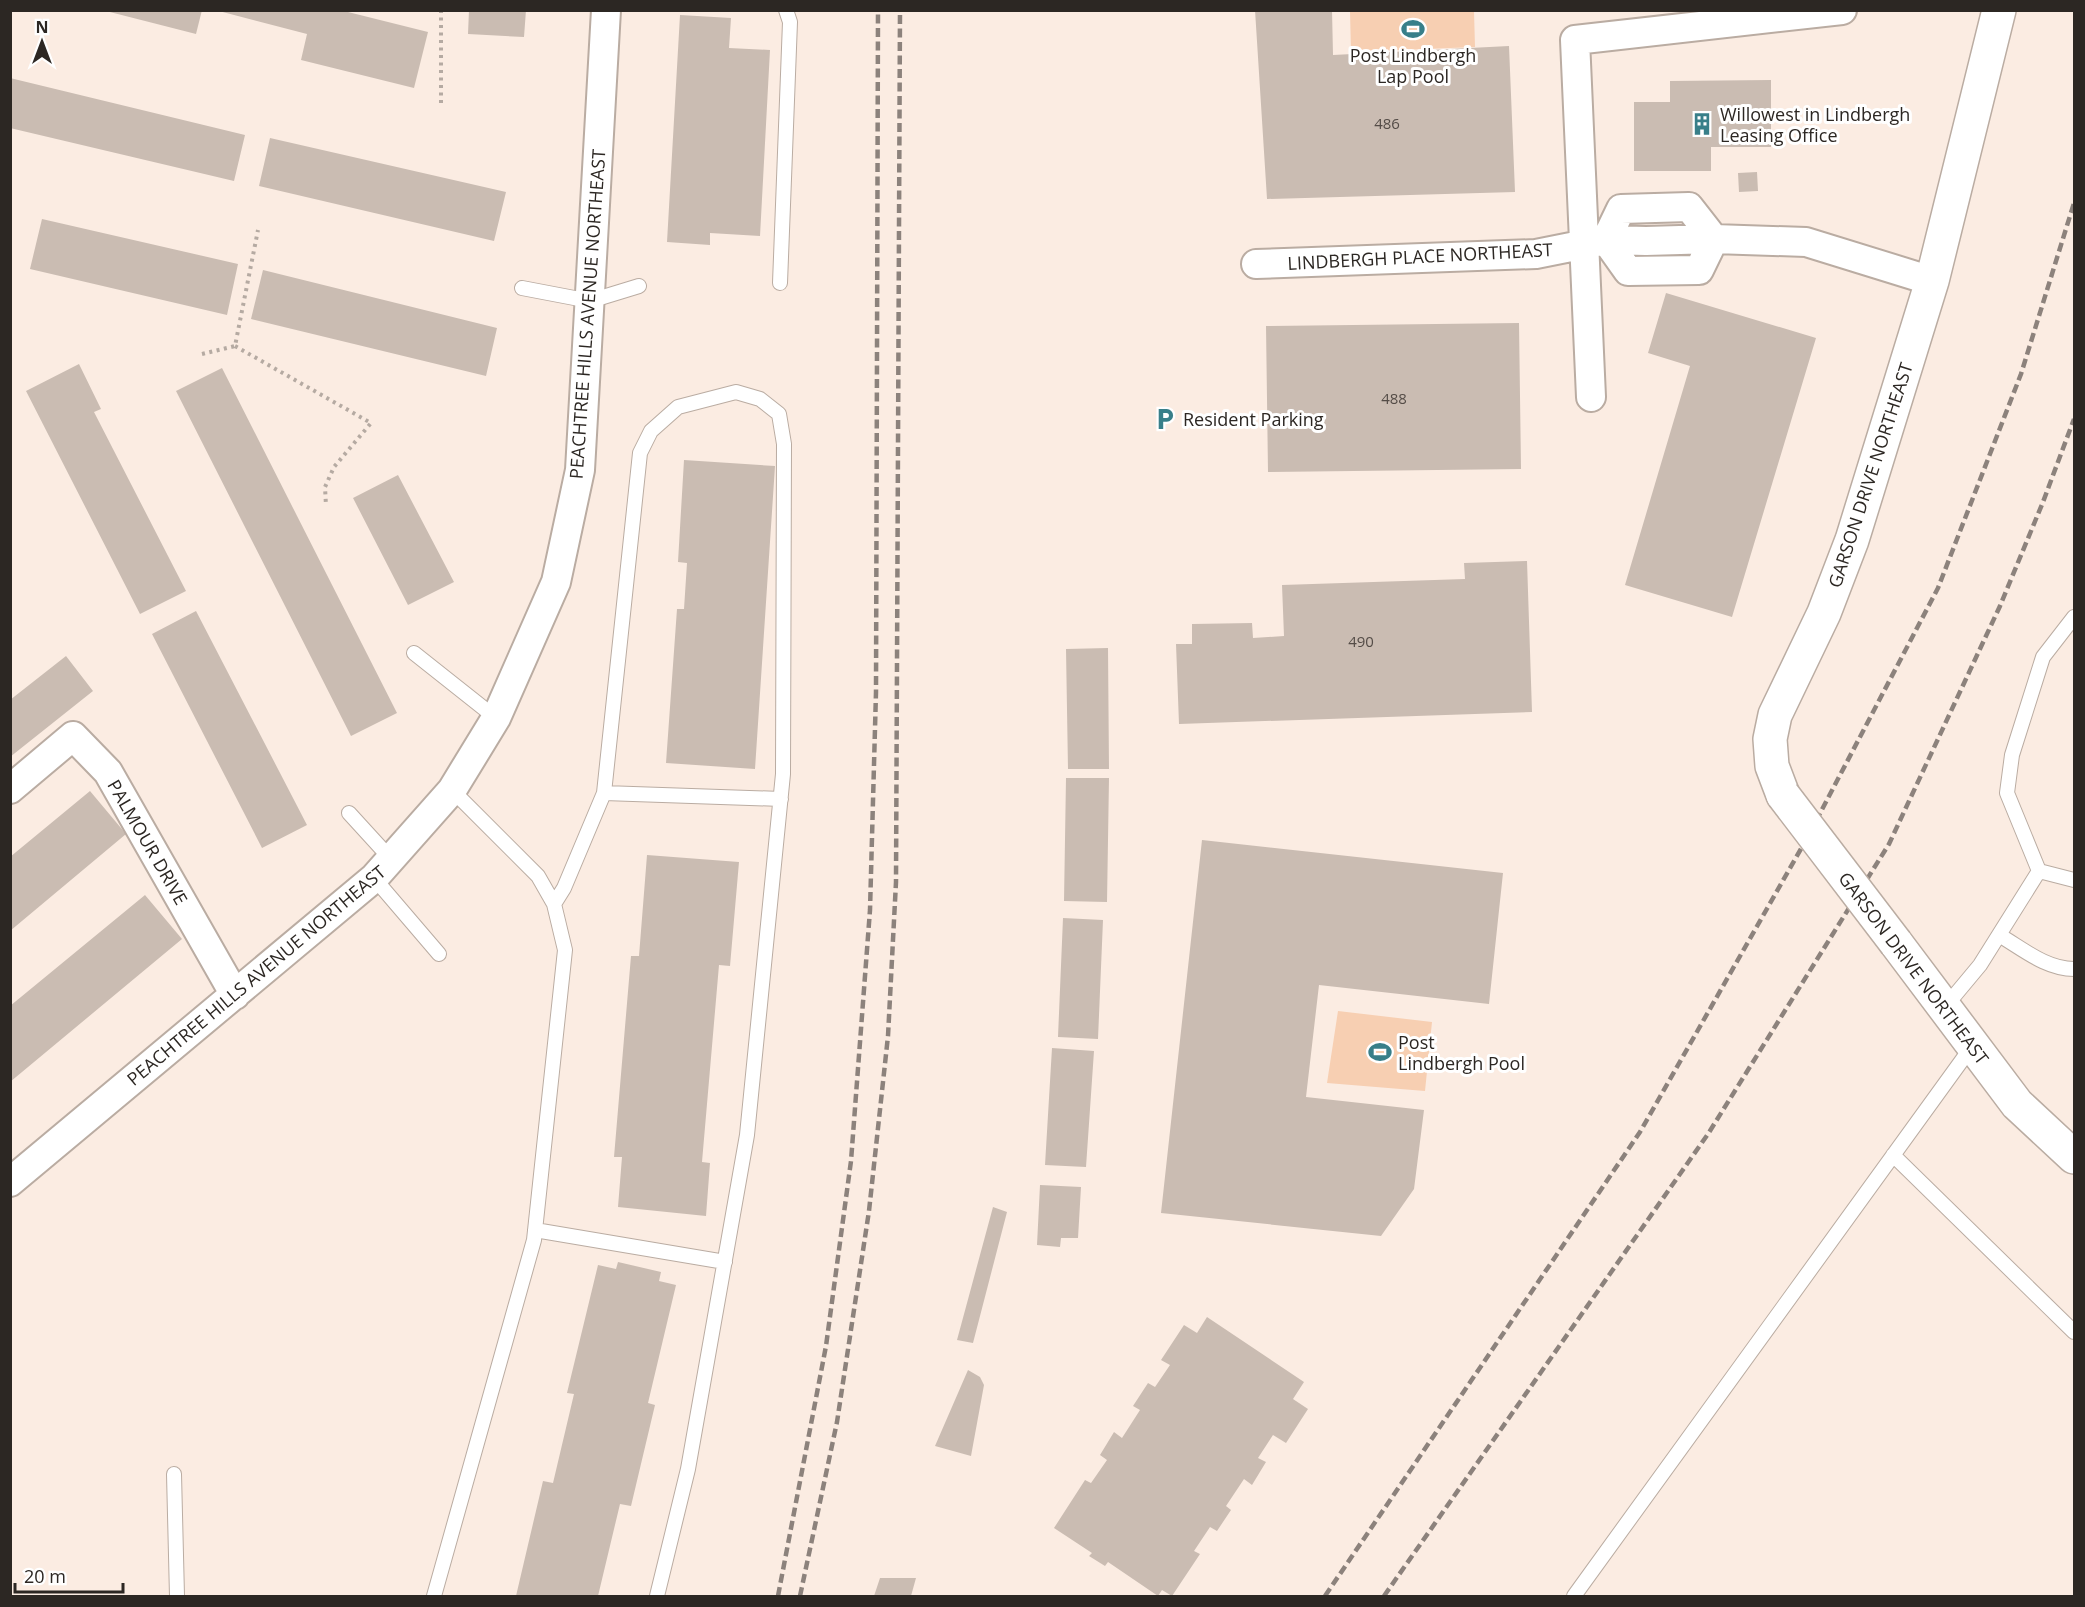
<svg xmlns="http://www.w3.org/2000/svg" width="2085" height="1607" font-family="'Open Sans',sans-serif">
	<rect width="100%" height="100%" fill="#fbece2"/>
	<path fill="#f7cfb2" d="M1350 11H1474L1475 47 1351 52Z
		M1338 1011 1432 1022 1425 1091 1327 1083Z"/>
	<path fill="#cabcb2" d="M102 10H202L196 34Z
		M215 10H340L428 32 414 88 301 60 307 34Z
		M469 10H526L524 37 468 34Z
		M1255 10H1332L1333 55 1509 46 1515 192 1267 199Z
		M680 15 731 18 729 48 770 50 760 236 710 233V245L667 242Z
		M10 78 245 135 234 181 10 128Z
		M1771 80V147H1711V171H1634V102H1670V81Z
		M270 138 506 192 494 241 259 186Z
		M1757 172 1758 191 1739 192 1738 173Z
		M42 219 238 264 227 315 30 269Z
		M263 270 497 328 486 376 251 319Z
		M1666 293 1816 338 1732 617 1625 585 1690 366 1648 353Z
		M1519 323 1521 469 1268 472 1266 326Z
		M79 364 101 409 94 412 186 591 140 614 26 391Z
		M222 368 397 713 351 736 176 391Z
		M684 460 775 466 755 769 666 763 677 609H684L687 563 678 562Z
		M398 475 454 582 408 605 353 498Z
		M1527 561 1532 712 1179 724 1176 644H1192V624L1252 623 1253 638 1284 636 1282 585 1465 579 1464 563Z
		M196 611 307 825 262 848 152 634Z
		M1108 648 1109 769H1068L1066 649Z
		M66 656 93 691 10 757V700Z
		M1066 778H1109L1107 902 1064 901Z
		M90 791 126 834 10 931V857Z
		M1202 840 1503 873 1489 1004 1319 985 1306 1097 1424 1110 1414 1189 1381 1236 1161 1213Z
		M647 855 739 862 730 966 719 965 702 1162 710 1163 706 1216 618 1207 622 1157H614L631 956H639Z
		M145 895 182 939 10 1082V1006Z
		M1063 918 1103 920 1098 1039 1058 1037Z
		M1052 1048 1094 1051 1086 1167 1045 1165Z
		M1040 1185 1081 1187 1078 1238H1061L1060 1247 1037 1245Z
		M993 1207 1007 1212 973 1343 957 1340Z
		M618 1262 661 1272 659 1281 676 1285 648 1403 655 1405 631 1506 620 1504 598 1596H516L543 1481 553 1483 574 1394 567 1393 598 1265 616 1269Z
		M1207 1317 1304 1382 1293 1399 1308 1409 1286 1443 1273 1435 1258 1458 1266 1462 1252 1485 1244 1479 1226 1506 1231 1510 1217 1531 1210 1527 1194 1551 1200 1554 1172 1596 1162 1590 1158 1596 1108 1562 1105 1566 1089 1556 1092 1553 1054 1528 1085 1480 1091 1483 1107 1460 1100 1455 1114 1432 1122 1438 1140 1410 1133 1406 1148 1383 1155 1387 1170 1365 1161 1360 1184 1325 1197 1333Z
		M968 1370 980 1377 984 1385 971 1456 935 1446Z
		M880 1578H916L911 1596H874Z"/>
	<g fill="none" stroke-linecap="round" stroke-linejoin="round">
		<g stroke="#baaca2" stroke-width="16">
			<path id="lane" d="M780 283 790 22 786 10
				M522 288 590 301 639 286
				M414 653 496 718
				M604 793 781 799
				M349 813 391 859
				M2039 871 2007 793 2012 755 2043 657 2074 617
				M2039 871 2074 880
				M374 878 439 954
				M554 904 564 888 604 793 640 453 651 431 678 407 736 392 760 399 779 414 784 444 783 774 747 1135 688 1469 657 1596
				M1999 935C2023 949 2046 969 2074 969
				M1945 1007 1980 965 2039 871
				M1893 1155 2074 1332
				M535 1230 725 1262
				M174 1474 177 1596
				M434 1596 534 1240 565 950 554 904 538 876 452 790
				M1574 1596 1973 1045"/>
		</g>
		<g stroke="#baaca2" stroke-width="32">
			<path id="street" d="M1606 240 1628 271 1699 270 1714 239
				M1606 240 1621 209 1689 207 1714 239
				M1256 264 1536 254 1606 240 1646 241 1714 239 1806 242 1932 281
				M1591 397 1575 40 1842 10
				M10 789 73 736 108 772 235 995
				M10 1182 374 878 452 790 496 718 556 582 580 470 606 10"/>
		</g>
		<g stroke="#baaca2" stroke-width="36">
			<path id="secondary" d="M1783 795 1772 766 1770 739 1775 715 1824 613 1852 540 1932 281 1999 10
				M1896 943 2017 1104 2074 1157"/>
		</g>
		<path stroke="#b5aaa2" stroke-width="4" stroke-dasharray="3 4.5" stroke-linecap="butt" d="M441 10V105
			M235 346 371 423 334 467 325 487 326 506
			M202 354 235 346 258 230"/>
		<use href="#lane" stroke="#fff" stroke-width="14"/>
		<use href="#street" stroke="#fff" stroke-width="28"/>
		<use href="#secondary" stroke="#fff" stroke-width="33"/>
		<path stroke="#8c827c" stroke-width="4.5" stroke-dasharray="9 4.5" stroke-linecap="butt" d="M778 1596 826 1346 851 1161 870 910 876 692 878 10
			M800 1596 837 1422 869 1211 888 1036 896 882 900 10
			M1325 1596 1640 1132 1806 840 1938 588 2021 374 2074 203
			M1384 1596 1708 1134 1889 844 2000 606 2043 502 2074 419"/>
		<g stroke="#baaca2" stroke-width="36" stroke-linecap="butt">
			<path id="secondary-bridge" d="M1783 795 1896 943"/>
		</g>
		<use href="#secondary-bridge" stroke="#fff" stroke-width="33"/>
	</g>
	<defs>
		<g id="stadium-bare" transform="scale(1.8)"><path d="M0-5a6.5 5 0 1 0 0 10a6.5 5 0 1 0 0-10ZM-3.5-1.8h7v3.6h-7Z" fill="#387f89" stroke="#fff" stroke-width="2.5" paint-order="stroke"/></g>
		<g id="building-bare" transform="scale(1.8)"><path d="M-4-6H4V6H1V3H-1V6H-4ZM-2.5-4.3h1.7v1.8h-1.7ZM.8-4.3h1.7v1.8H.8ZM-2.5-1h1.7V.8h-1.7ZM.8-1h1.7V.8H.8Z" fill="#387f89" stroke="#fff" stroke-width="2.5" paint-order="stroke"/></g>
		<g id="parking-bare" transform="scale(1.8)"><path d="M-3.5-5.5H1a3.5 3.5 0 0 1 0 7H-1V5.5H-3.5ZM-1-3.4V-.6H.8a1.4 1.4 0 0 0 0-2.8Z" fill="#387f89" stroke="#fff" stroke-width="2.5" paint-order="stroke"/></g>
	</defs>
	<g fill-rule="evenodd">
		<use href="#stadium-bare" x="1413" y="29"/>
		<use href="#building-bare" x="1702" y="124"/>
		<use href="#parking-bare" x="1165" y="419"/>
		<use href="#stadium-bare" x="1380" y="1052"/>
	</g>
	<g text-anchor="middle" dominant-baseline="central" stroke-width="6" stroke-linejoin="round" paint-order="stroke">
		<g font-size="15" fill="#544c47">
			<text x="1387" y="123">486</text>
			<text x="1394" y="398">488</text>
			<text x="1361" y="641">490</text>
		</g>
		<g font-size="18" fill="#2c2723" stroke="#fff" text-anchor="start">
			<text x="1413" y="55" text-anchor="middle">Post Lindbergh<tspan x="1413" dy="21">Lap Pool</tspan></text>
			<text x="1720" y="114">Willowest in Lindbergh<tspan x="1720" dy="21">Leasing Office</tspan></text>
			<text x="1183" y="419">Resident Parking</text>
			<text x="1398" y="1042">Post<tspan x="1398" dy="21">Lindbergh Pool</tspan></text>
		</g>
		<g font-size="18" fill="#2c2723" stroke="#fff">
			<text transform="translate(1420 256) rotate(-3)">LINDBERGH PLACE NORTHEAST</text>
			<text transform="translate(587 314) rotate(-86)">PEACHTREE HILLS AVENUE NORTHEAST</text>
			<text transform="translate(1870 475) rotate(-72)">GARSON DRIVE NORTHEAST</text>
			<text transform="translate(148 842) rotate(60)">PALMOUR DRIVE</text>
			<text transform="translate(1914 968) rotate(53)">GARSON DRIVE NORTHEAST</text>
			<text transform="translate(256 975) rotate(-40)">PEACHTREE HILLS AVENUE NORTHEAST</text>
		</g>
	</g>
	<rect width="2085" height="1607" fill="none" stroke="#2c2723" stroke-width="24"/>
	<g transform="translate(42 42)" stroke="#ffffff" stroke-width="4.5" paint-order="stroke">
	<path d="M0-4.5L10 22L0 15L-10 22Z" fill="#2c2723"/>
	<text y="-9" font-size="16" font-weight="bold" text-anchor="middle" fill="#2c2723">N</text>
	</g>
	<path d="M15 1583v9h108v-9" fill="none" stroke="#2c2723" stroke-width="3"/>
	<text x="24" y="1583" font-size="18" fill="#2c2723" stroke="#ffffff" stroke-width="4.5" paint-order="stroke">20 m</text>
</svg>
